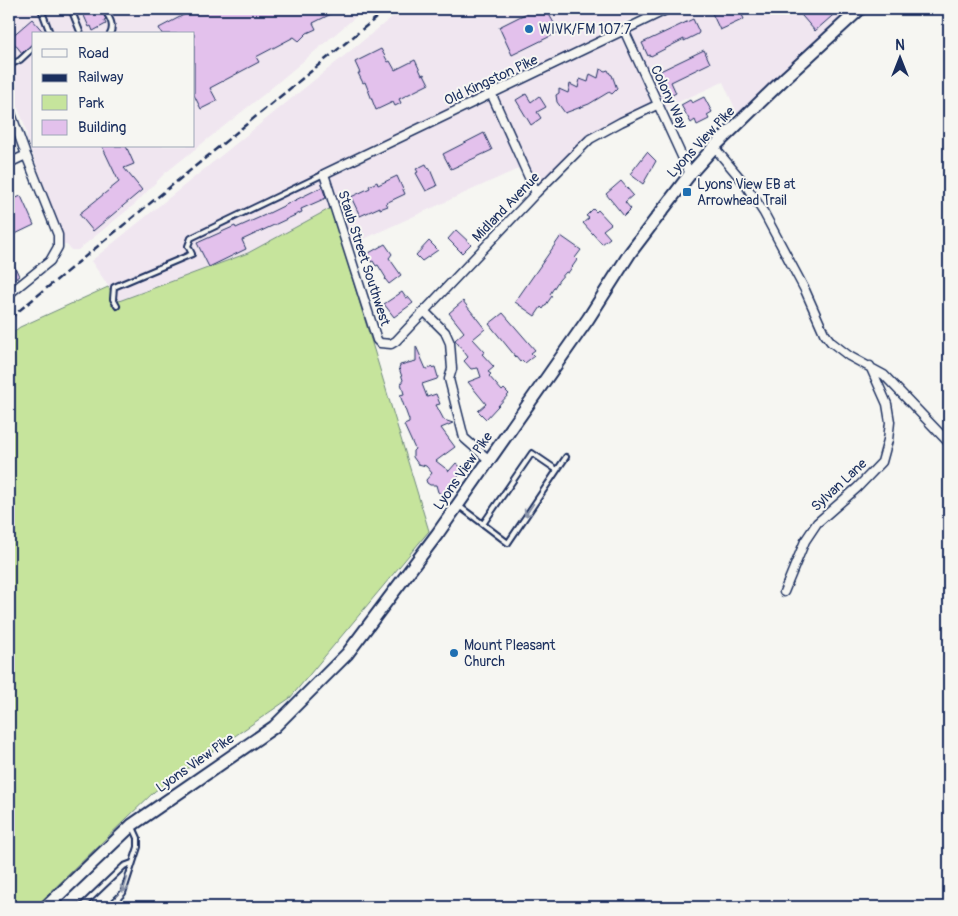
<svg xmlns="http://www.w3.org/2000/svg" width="958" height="916" font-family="Pangolin,sans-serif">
	<rect width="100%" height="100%" fill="#f6f6f2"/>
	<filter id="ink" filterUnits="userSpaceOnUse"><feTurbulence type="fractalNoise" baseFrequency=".02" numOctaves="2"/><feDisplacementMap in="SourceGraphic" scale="10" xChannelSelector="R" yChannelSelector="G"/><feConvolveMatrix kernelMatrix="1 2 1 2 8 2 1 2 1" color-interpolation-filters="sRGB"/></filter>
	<g filter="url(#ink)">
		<path fill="#f0e6f0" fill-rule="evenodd" d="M9 9H365L263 95 164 174 135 204 78 250H71L67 245H63L62 234 26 137 27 135 24 123 9 86ZM34 34H194V146H34Z
			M402 9H654L622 23 605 27 615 39 683 9H852L738 115 723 82 665 108 661 98 625 116 539 182 533 177 527 166 520 168 355 243 343 246 331 208 248 253 119 301 91 261Z"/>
		<path fill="#c6e49c" stroke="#708a7d" d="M331 208 429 531 290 698 155 791 35 907H9V335L20 327 108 287 119 301 248 253Z"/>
		<path fill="#e3c1ec" stroke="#1b2f5e" d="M81 9H100L106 19 104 20 106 24 93 31 91 26 89 27Z
			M195 9H341L313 23 316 29 307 33 299 41 294 37 256 57 259 62 210 88 217 101 201 109 194 95V34H162L159 28Z
			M535 9H546L559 32 512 55 499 27Z
			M720 9H739L744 19 720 30 712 13Z
			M796 9H840L815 31Z
			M32 19 45 34H34V43L22 53 10 38Z
			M693 19 699 32 698 34 684 41V39L651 56 650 55 648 56 642 43Z
			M381 49 388 62 390 61 395 70 415 60 422 75 424 74 429 84 399 99 401 103 395 106 393 102 376 110 365 82 363 83 358 73H360L355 62Z
			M704 50 710 63 671 82 676 93 665 99 661 92 664 90 656 73Z
			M600 69 605 71 608 70 610 74 612 75 617 89 612 94 609 92 589 104 565 113 557 102 556 95 559 93V89L568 93 570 84 578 88 580 79 588 82 590 74 598 78Z
			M526 94 531 102 539 96 546 107 537 112 541 118 531 125 516 100Z
			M704 97 712 112 707 115 709 119 697 125 695 120 691 123 681 105 690 100 692 103Z
			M484 133 492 150 451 169 443 154Z
			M102 146H126L134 164 124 168 142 190 93 231 79 214 119 182Z
			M647 152 656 161 643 184 630 174Z
			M426 164 428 168 429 167 437 186 426 191 416 173 418 172 416 169Z
			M397 176 405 194 386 203 388 206 380 209V207L360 216 351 197 370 188 369 186 377 182 378 185Z
			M621 181 633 195 625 202 631 209 624 216 606 194Z
			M322 187 326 198 301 209 302 212 242 240 246 249 209 267 197 243 235 226 236 228 265 215Z
			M21 196 34 225 9 237V201Z
			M593 209 596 212 598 210 611 224 603 230 610 238 602 244 583 223 589 218 586 216Z
			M456 230 471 244 462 253 448 239Z
			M561 236 581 250 575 258 577 260 568 273 566 272 559 280 550 294 552 296 543 309 541 307 535 316 515 302Z
			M429 241 438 250 422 261 416 255Z
			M385 244 392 254 389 258 401 275 389 284 385 279 386 278 378 265 376 266 373 261 371 262 367 256 369 253Z
			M9 254 19 276 9 283Z
			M402 292 406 298 408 297 413 303 394 317 384 304Z
			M463 301 485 329 473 339 485 352 482 354 494 367 488 372 491 374 489 376 502 391 504 389 509 394 486 419 478 411 486 404 468 382 481 377 478 368 471 369 464 361 468 357 455 340 464 332 449 313Z
			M503 313 535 350 531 353 534 356 525 363 522 360 520 362 489 324Z
			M416 346 426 369 435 367 438 377 437 379 422 384 427 397 436 394 440 404 436 405 444 420 453 423 441 428 455 447 436 461 449 471 456 463 464 470 442 495 438 492 436 485H430L427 483 426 480 432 473 426 466 418 464 413 457V451L415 449 404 425 409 423V420L400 395 404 394 401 383 403 380 399 368 400 365 416 361Z"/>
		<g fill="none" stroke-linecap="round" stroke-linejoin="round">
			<g stroke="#1b2f5e" stroke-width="8">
				<path id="lane" d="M41 9 50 33 49 34
					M71 9 81 34
					M104 9C109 17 115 25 110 34
					M12 64 20 60 34 47
					M117 306 113 299 114 287 192 254 188 246 191 238 324 174
					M557 470 532 453 483 524 508 543 566 457
					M459 506 483 524
					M81 907 124 866 132 863
					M109 907 123 893 138 847V838L133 827"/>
			</g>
			<g stroke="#1b2f5e" stroke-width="11">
				<path id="street" d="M624 30 690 174
					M491 93 536 193
					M659 104 621 122 590 139 536 193 396 341 391 344 380 343 377 340 324 174 668 9
					M9 108 26 155 58 235V247L50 261 9 294
					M714 147 745 184 764 213 805 290 824 333 831 342 849 356 884 375 949 443
					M9 163 26 155
					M425 312 445 332 450 343 452 369 449 379 464 438 489 460
					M784 592 805 541 817 523 857 488 882 462 888 440 890 422 887 404 870 366"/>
			</g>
			<g stroke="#1b2f5e" stroke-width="15">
				<path id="secondary" d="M46 907 132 825 274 727 347 654 438 533 588 319 630 253 690 174 714 147 787 76 860 9"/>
			</g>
			<use href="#lane" stroke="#f6f6f2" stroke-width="4"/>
			<use href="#street" stroke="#f6f6f2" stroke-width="8"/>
			<use href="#secondary" stroke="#f6f6f2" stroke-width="11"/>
			<path stroke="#1b2f5e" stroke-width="2.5" stroke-dasharray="8 4" stroke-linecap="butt" d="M9 319 387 9"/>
		</g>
		<defs><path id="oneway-shaft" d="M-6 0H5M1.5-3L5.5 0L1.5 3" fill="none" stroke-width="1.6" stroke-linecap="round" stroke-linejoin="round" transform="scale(1.25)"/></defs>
		<g stroke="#8892a8">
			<use href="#oneway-shaft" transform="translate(529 510) rotate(124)"/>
			<use href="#oneway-shaft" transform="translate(125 885) rotate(107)"/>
		</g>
	</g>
	<g fill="#1f6fb2" stroke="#f6f6f2" stroke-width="2">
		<circle cx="529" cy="29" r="5"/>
		<rect x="682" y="187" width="10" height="10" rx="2.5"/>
		<circle cx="454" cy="653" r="5"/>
	</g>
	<g text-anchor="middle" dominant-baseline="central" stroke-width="4" stroke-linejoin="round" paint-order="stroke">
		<g font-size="14" fill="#1b2f5e" stroke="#f6f6f2" text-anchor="start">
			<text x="539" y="29">WIVK/FM 107.7</text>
			<text x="697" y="184">Lyons View EB at<tspan x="697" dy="16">Arrowhead Trail</tspan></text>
			<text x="464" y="645">Mount Pleasant<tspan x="464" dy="16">Church</tspan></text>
		</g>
		<g font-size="14" fill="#1b2f5e" stroke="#f6f6f2">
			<text transform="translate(491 80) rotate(-25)">Old Kingston Pike</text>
			<text transform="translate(669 97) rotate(65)">Colony Way</text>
			<text transform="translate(701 142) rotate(-47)">Lyons View Pike</text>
			<text transform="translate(506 207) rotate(-46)">Midland Avenue</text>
			<text transform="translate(364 258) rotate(72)">Staub Street Southwest</text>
			<text transform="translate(463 471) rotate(-55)">Lyons View Pike</text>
			<text transform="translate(839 485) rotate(-43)">Sylvan Lane</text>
			<text transform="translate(195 763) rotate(-35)">Lyons View Pike</text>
		</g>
	</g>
	<rect width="958" height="916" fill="none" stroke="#f6f6f2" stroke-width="30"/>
	<rect x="15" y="15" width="928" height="886" fill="none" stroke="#1b2f5e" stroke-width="2" filter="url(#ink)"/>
	<rect x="32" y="32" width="162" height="115" fill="#f6f6f2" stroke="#9ea6b7"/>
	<rect x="42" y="49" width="25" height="8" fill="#f6f6f2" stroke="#9ea6b7"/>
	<text x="78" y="58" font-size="15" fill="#1b2f5e">Road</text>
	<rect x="42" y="74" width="25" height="8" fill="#1b2f5e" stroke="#9ea6b7"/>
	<text x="78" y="82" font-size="15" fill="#1b2f5e">Railway</text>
	<rect x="42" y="95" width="25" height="15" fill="#c6e49c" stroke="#9ea6b7"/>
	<text x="78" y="108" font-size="15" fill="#1b2f5e">Park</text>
	<rect x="42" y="120" width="25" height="15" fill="#e3c1ec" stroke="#9ea6b7"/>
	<text x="78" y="132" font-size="15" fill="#1b2f5e">Building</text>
	<g transform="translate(900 58)" stroke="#f6f6f2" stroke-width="4" paint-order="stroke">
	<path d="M0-4L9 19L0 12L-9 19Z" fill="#1b2f5e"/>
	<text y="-8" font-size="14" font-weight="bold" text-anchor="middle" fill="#1b2f5e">N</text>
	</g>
</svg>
